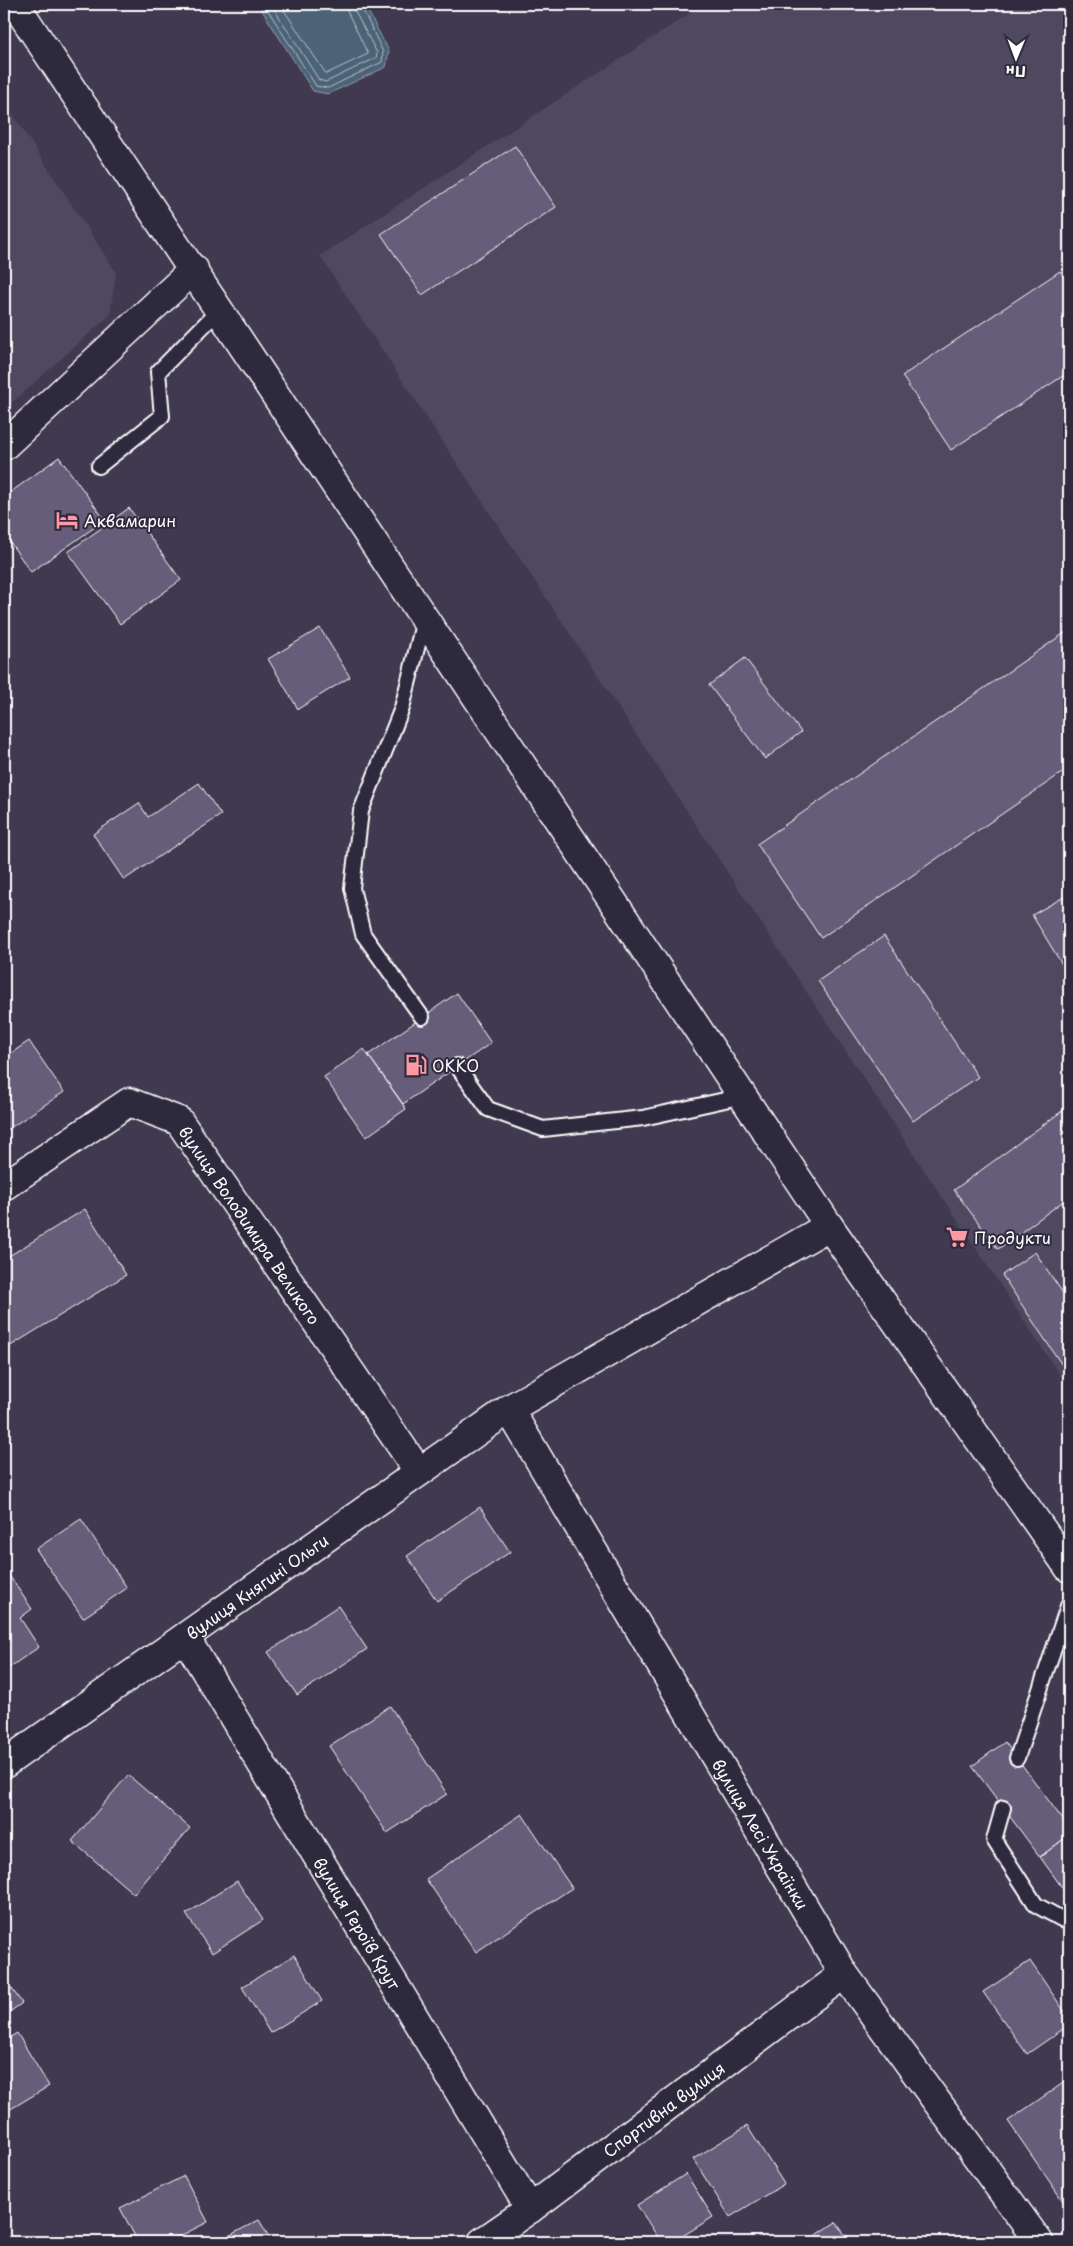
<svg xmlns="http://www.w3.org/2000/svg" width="1073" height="2246" font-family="'Playpen Sans',sans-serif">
	<rect width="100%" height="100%" fill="#40394f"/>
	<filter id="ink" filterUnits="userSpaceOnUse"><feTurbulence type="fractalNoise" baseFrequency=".02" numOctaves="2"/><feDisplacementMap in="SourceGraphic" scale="10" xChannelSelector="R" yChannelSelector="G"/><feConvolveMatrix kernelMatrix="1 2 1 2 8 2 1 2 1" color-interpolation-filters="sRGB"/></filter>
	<g filter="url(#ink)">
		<path fill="#4f485f" d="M704 4H1069V1389L320 256Z
			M4 101 116 272 110 315 4 410Z"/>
		<path fill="#4c6277" stroke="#94a1ad" d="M258 4H364L389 51 386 67 328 94 313 91Z"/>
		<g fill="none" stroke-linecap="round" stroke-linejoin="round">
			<path stroke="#b7c0c9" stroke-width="1" d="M264 4 316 86 328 88 382 62 383 52 360 4
				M271 4 319 80 326 82 376 58 377 53 354 10 353 4
				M280 4 326 74 368 54 348 13 346 4"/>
		</g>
		<path fill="#665d7a" stroke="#fff" d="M515 146 556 207 422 295 381 234Z
			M1060 271 1069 285V372L951 450 902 376Z
			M59 457 105 520 31 572 4 534V497Z
			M129 508 181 580 120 624 68 552Z
			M320 628 350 677 298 709 268 659Z
			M1069 630V768L821 938 757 844Z
			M745 658 801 732 765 759 709 685Z
			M199 783 221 815 124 880 93 834 139 803 148 817Z
			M1069 894V970L1066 971 1032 915Z
			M884 936 978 1077 913 1121 818 981Z
			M457 993 491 1043 403 1104 368 1055Z
			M29 1041 64 1092 4 1132V1058Z
			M364 1049 406 1109 366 1137 324 1077Z
			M1069 1106V1197L998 1249 954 1190Z
			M85 1209 126 1275 4 1350V1259Z
			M1035 1252 1069 1302V1360L1062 1365 1002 1275Z
			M480 1507 510 1552 437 1601 407 1556Z
			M81 1519 127 1588 83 1618 36 1549Z
			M4 1568 32 1609 20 1618 39 1647 4 1671Z
			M338 1606 367 1649 297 1695 268 1652Z
			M390 1706 447 1794 387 1833 329 1746Z
			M1005 1742 1069 1828V1835L1040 1857 972 1766Z
			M128 1775 190 1828 134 1894 72 1841Z
			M522 1814 572 1888 476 1952 426 1879Z
			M1069 1835V1897L1040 1857Z
			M237 1881 263 1920 212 1953 186 1914Z
			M294 1955 322 2001 270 2033 242 1987Z
			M1030 1961 1069 2018V2025L1027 2054 983 1992Z
			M4 1978 22 2003 4 2016Z
			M17 2033 49 2086 4 2113V2041Z
			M1069 2079V2210L1008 2121Z
			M747 2126 784 2184 730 2217 693 2159Z
			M686 2174 713 2217 673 2242H661L637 2205Z
			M184 2176 208 2222 168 2242H138L120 2208Z
			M259 2220 272 2242H217Z
			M836 2222 850 2242H806Z"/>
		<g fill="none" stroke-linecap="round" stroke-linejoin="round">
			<g stroke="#fff" stroke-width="18">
				<path id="service" d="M99 466 162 416 158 372 220 309
					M422 1017 363 934 352 888 361 811 402 708 424 620
					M457 1066 488 1109 543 1129 643 1118 743 1096
					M1017 1758 1069 1603
					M1003 1808 994 1840 1036 1905 1069 1923"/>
			</g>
			<g stroke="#fff" stroke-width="31">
				<g id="minor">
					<path d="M4 446 194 269"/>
					<path id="s1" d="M4 1186 129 1102 179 1121 419 1472"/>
					<path id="s2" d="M509 1409 844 1974 1039 2242"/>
					<path id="s3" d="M185 1637 530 2209"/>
					<path id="s4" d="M4 1764 509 1409 829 1226"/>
					<path id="s5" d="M482 2242 530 2209 844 1974"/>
				</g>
			</g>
			<g stroke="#fff" stroke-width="31">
				<path id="secondary" d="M15 4 829 1226 1069 1568"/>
			</g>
			<use href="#service" stroke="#2f2a3d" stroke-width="14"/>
			<use href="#minor" stroke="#2f2a3d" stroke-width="28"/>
			<use href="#secondary" stroke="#2f2a3d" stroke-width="28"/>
		</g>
	</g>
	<defs>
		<g id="hotel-bare" transform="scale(1.725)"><path d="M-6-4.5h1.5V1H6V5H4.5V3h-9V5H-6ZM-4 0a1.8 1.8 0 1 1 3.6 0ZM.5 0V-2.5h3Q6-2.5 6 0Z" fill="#ff9aa2" stroke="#2f2a3d" stroke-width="2.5" paint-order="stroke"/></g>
		<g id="fuel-bare" transform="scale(1.725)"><path d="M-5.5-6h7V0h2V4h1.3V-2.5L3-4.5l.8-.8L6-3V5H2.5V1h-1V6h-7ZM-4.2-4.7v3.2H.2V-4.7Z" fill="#ff9aa2" stroke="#2f2a3d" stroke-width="2.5" paint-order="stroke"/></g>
		<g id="supermarket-bare" transform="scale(1.725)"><path d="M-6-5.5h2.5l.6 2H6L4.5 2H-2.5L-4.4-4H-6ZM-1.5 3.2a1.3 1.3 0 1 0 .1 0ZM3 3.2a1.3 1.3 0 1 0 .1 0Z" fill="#ff9aa2" stroke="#2f2a3d" stroke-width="2.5" paint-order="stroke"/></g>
	</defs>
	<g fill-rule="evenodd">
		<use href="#hotel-bare" x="67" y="520"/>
		<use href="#fuel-bare" x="416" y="1065"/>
		<use href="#supermarket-bare" x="957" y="1237"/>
	</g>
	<g text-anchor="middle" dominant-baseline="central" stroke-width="4" stroke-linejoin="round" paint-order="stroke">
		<g font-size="16" fill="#fff" stroke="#2f2a3d" text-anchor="start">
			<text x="84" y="520">Аквамарин</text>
			<text x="432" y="1065">OKKO</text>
			<text x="974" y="1237">Продукти</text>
		</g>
		<g font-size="16" fill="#fff" stroke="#2f2a3d">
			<text stroke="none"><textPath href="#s1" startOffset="330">вулиця Володимира Великого</textPath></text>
			<text stroke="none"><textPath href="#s4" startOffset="309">вулиця Княгині Ольги</textPath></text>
			<text stroke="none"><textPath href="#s2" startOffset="494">вулиця Лесі Українки</textPath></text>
			<text stroke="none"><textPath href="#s3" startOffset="334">вулиця Героїв Крут</textPath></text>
			<text stroke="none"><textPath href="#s5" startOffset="225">Спортивна вулиця</textPath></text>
		</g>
	</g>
	<rect width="1073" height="2246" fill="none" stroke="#2f2a3d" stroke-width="20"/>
	<rect x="10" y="10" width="1053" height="2226" fill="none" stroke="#fff" stroke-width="2" filter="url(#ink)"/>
	<g transform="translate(1016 58) rotate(181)" stroke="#2f2a3d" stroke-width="4" paint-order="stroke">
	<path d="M0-4L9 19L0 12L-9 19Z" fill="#ffffff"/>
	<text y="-8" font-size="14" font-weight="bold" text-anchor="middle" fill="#ffffff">Пн</text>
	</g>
</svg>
